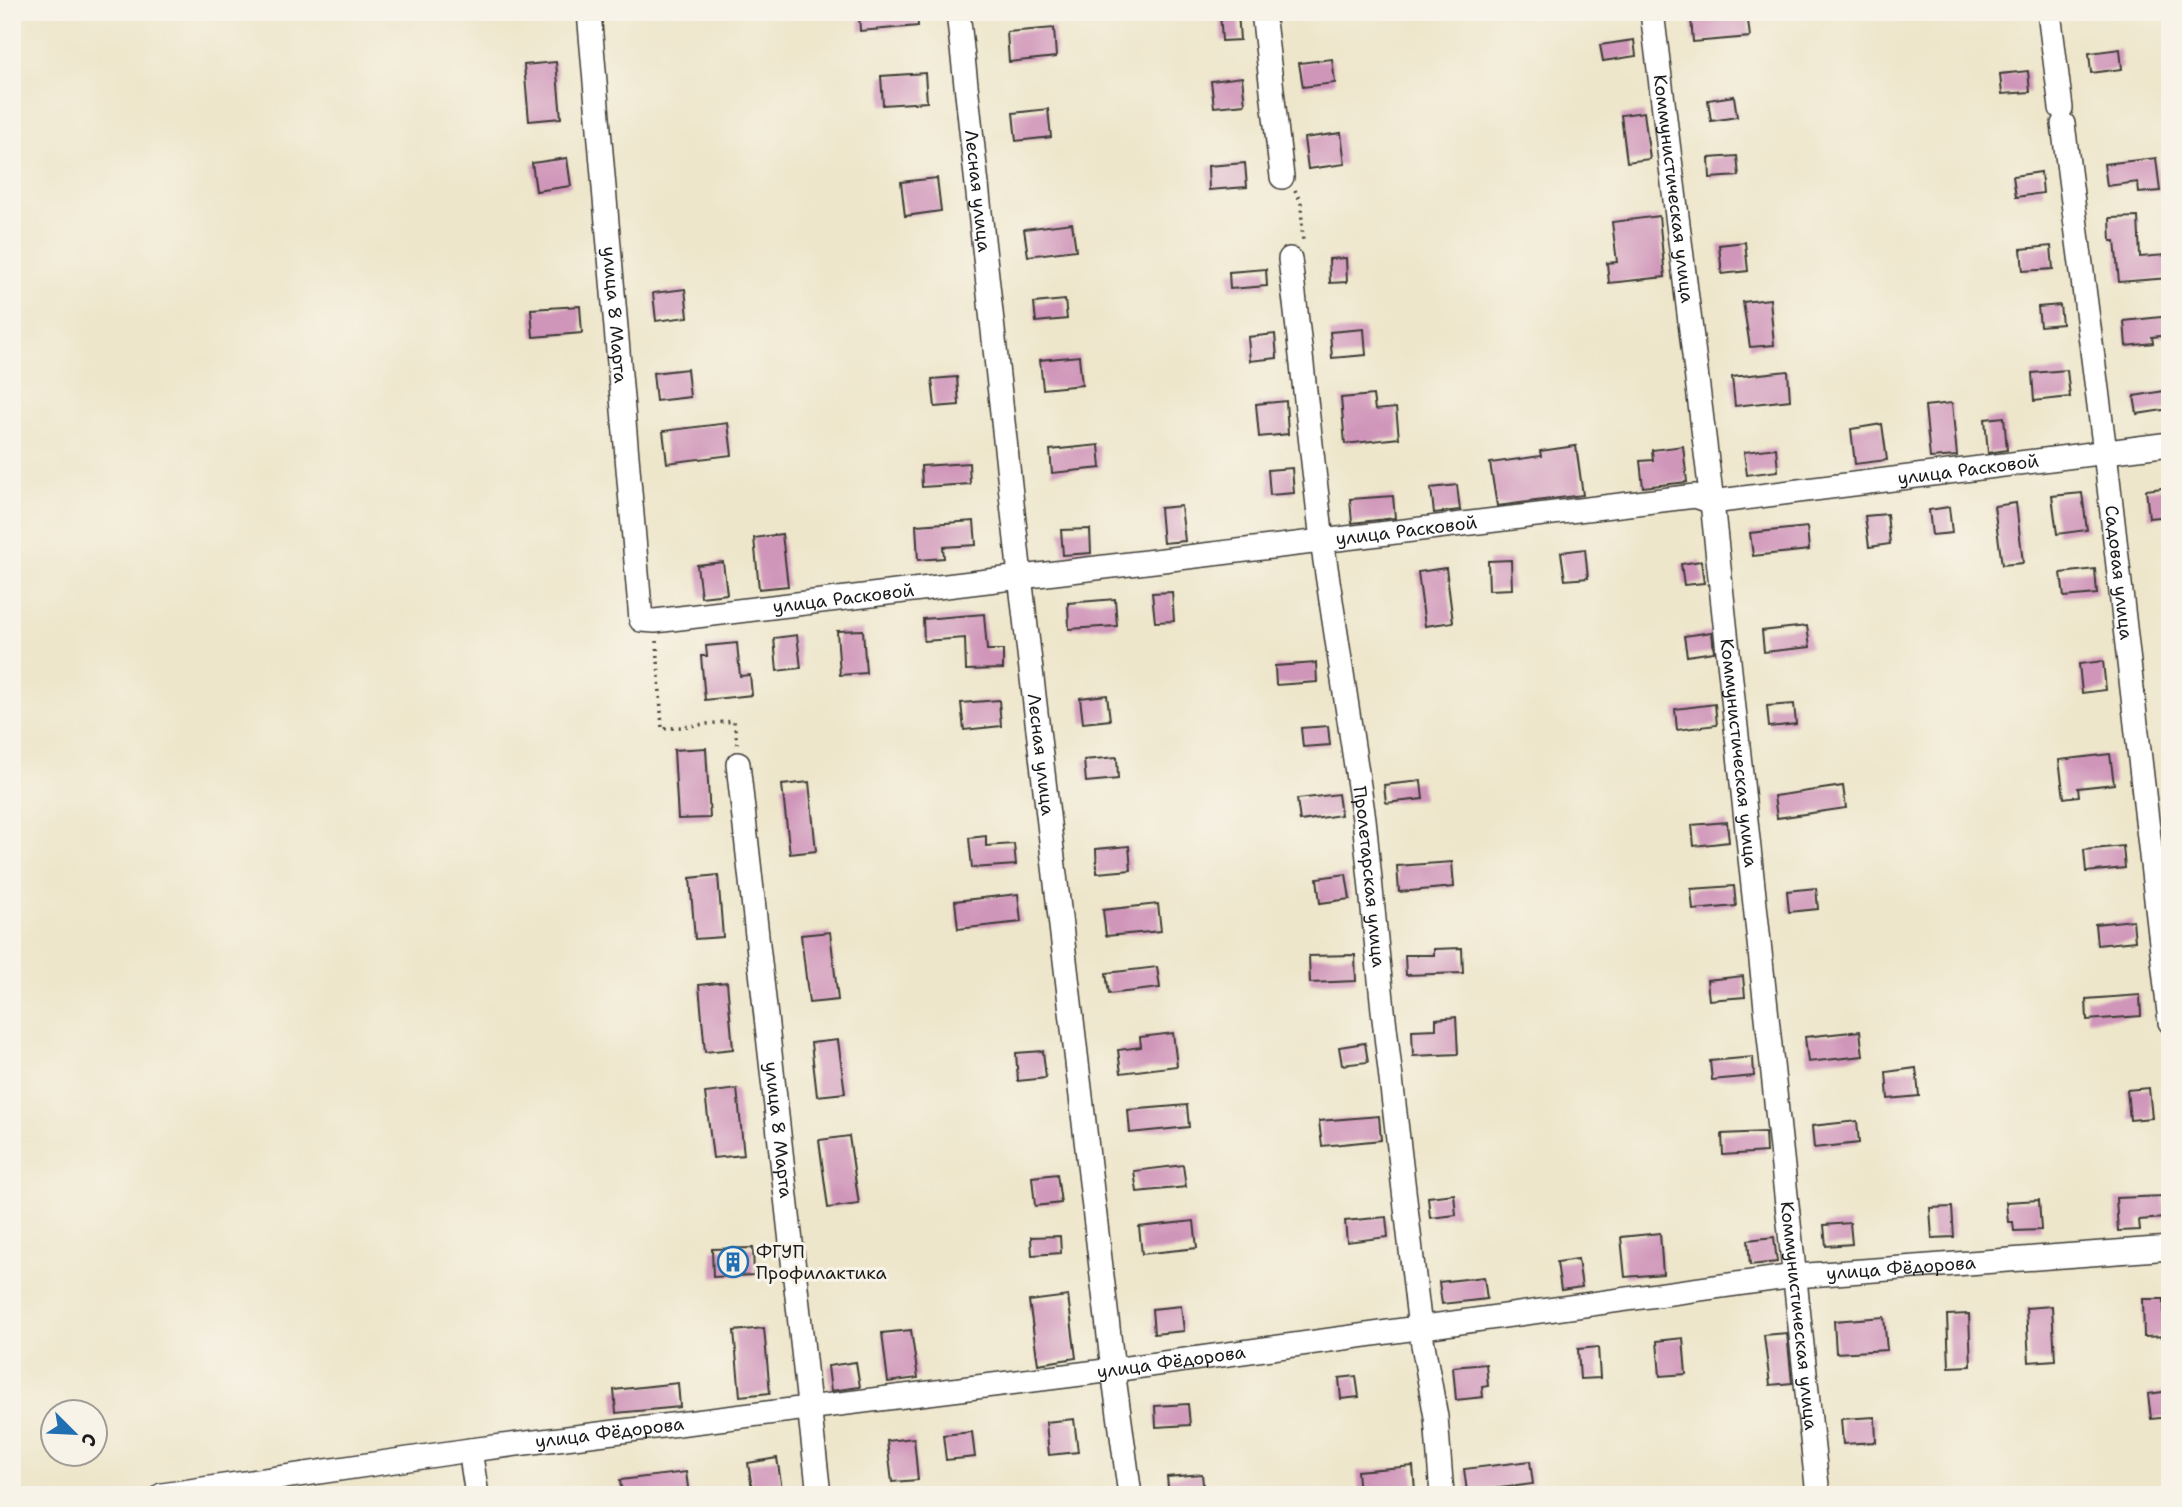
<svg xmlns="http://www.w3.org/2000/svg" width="2182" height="1507" font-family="'Shantell Sans',sans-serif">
	<rect width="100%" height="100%" fill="#f7f3e8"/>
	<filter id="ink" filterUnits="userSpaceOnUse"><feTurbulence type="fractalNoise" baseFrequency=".0143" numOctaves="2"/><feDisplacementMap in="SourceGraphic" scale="14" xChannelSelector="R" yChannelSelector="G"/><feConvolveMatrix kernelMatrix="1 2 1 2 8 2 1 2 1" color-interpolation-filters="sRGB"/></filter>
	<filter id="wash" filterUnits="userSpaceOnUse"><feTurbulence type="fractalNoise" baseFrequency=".00686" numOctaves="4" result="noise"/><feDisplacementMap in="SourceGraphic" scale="28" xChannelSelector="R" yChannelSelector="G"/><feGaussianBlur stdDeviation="1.57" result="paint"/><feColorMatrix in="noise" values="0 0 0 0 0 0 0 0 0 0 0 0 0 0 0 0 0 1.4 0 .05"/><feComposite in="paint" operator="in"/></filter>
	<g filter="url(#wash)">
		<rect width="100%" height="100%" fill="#eee6cb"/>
		<g id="blocks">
			<path fill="#d096ba" d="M859 12H917L918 26 860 31Z
				M1220 12H1238L1240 40 1222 41Z
				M1747 12 1750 37 1693 42 1691 17Z
				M1054 28 1056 57 1009 62 1007 32Z
				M1634 40 1636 56 1603 61 1600 45Z
				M2120 49 2122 69 2091 73 2089 53Z
				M1332 59 1335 83 1303 87 1299 63Z
				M556 62 561 118 529 121 524 65Z
				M2028 71 2030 92 2002 94 2000 74Z
				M925 73 927 102 883 105 881 76Z
				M1242 77 1245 104 1214 107 1211 81Z
				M1734 96 1737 117 1711 121 1708 100Z
				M1048 109 1051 137 1016 141 1013 113Z
				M1644 112 1650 159 1627 162 1621 115Z
				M1341 133 1345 164 1308 169 1304 138Z
				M1737 156 1739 176 1710 178 1709 158Z
				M567 158 571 186 536 191 532 163Z
				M2156 158 2160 191 2139 193 2138 182 2107 186 2104 164Z
				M1245 163 1247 187 1209 190 1208 166Z
				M2041 172 2043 193 2016 197 2013 176Z
				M937 178 941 211 905 216 901 182Z
				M1659 216 1665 277 1609 283 1607 263 1617 262 1612 222Z
				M2138 217 2140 257 2167 255 2169 278 2119 282 2115 241H2111L2110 218Z
				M1072 223 1076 250 1028 256 1024 229Z
				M1745 242 1748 271 1722 274 1719 245Z
				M2051 246 2053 269 2023 271 2021 249Z
				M1346 258 1347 282 1330 283 1329 259Z
				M1266 269 1267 286 1230 289 1229 272Z
				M685 289 688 317 656 321 653 293Z
				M1770 299 1774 345 1750 347 1743 302Z
				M1065 300 1067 319 1036 322 1034 303Z
				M2060 305 2062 324 2040 326 2038 307Z
				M580 306 582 333 533 337 531 309Z
				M2170 316V335L2152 337 2153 343 2126 346 2124 321Z
				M1364 329 1366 355 1332 358 1330 332Z
				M1275 334 1277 358 1250 361 1248 337Z
				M1079 356 1082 385 1043 389 1040 360Z
				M687 369 690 397 656 401 653 373Z
				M2067 370 2070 397 2034 401 2032 373Z
				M1788 371 1790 400 1735 406 1732 377Z
				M957 377 959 405 935 407 932 379Z
				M2170 390V409L2137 414 2134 396Z
				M1373 395 1375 410 1396 408 1399 438 1345 444 1341 398Z
				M1286 401 1288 434 1259 437 1256 404Z
				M1952 403 1957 456 1930 458 1925 406Z
				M2004 417 2007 450 1988 453 1985 419Z
				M728 423 732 455 667 463 663 431Z
				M1882 424 1887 460 1855 464 1851 429Z
				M1099 445 1101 468 1052 473 1050 450Z
				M1576 446 1583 495 1497 506 1490 463 1541 456 1540 451Z
				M1683 446 1687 482 1643 487 1640 461 1653 460 1652 450Z
				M1776 448 1778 471 1747 475 1744 452Z
				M969 463 970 484 922 487 921 466Z
				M1292 468 1294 493 1270 495 1268 470Z
				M1457 485 1460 510 1434 513 1431 488Z
				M2170 487V516L2149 518 2146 490Z
				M2082 493 2087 530 2057 534 2052 496Z
				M1393 496 1395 518 1352 523 1350 499Z
				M2016 503 2023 563 2002 565 1994 506Z
				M1181 506 1185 541 1163 543 1160 508Z
				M1949 507 1952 533 1932 535 1929 510Z
				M1887 514 1890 544 1869 547 1865 516Z
				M974 521 976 545 943 547 944 558 918 560 916 525Z
				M1807 527 1809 550 1753 556 1750 533Z
				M1090 529 1091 553 1063 555 1061 530Z
				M782 534 788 586 759 589 754 538Z
				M1585 549 1588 578 1565 580 1561 552Z
				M1511 560 1512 589 1489 590 1488 561Z
				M1701 561 1704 583 1684 585 1681 564Z
				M723 562 727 594 701 597 697 565Z
				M1446 568 1453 622 1425 626 1418 572Z
				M2095 569 2097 594 2064 597 2061 573Z
				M1172 592 1174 621 1155 622 1152 593Z
				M1115 599 1117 626 1069 629 1068 603Z
				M984 614 987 650H1003V669L966 670 965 638 924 641 923 619Z
				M1807 626 1810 647 1764 652 1762 631Z
				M863 630 866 673 840 675 837 631Z
				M1712 632 1714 652 1687 656 1684 636Z
				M797 635 801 668 777 671 774 638Z
				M737 643 740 676 750 675 752 695 705 700 701 656H707L706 646Z
				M2103 661 2106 690 2082 693 2079 664Z
				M1316 663 1317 682 1276 685 1275 666Z
				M1107 695 1110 720 1083 723 1080 698Z
				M999 700 1001 726 964 730 961 703Z
				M1715 704 1717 725 1677 730 1675 709Z
				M1794 704 1796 724 1769 727 1767 706Z
				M1328 726 1330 745 1303 747 1301 728Z
				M706 748 710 818 678 819 674 750Z
				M2110 754 2114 784 2078 788 2079 796 2064 798 2059 760Z
				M1117 757 1118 779 1086 782 1084 760Z
				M1421 781 1423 799 1386 803 1384 785Z
				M809 782 816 851 790 854 782 785Z
				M1843 786 1846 808 1777 818 1774 796Z
				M1338 794 1341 815 1300 821 1297 799Z
				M1727 822 1729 842 1694 846 1692 825Z
				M986 836V846L1014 844 1016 865 972 868 969 838Z
				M1129 846 1131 870 1097 873 1096 849Z
				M2123 846 2125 868 2086 872 2084 850Z
				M1452 862 1454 887 1399 892 1397 866Z
				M1346 874 1350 899 1320 903 1317 878Z
				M718 875 723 937 695 939 690 878Z
				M1734 886 1736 906 1693 910 1691 889Z
				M1816 888 1818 909 1789 912 1787 891Z
				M1018 894 1021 922 958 929 955 901Z
				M1158 904 1161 931 1106 936 1103 910Z
				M2133 920 2135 941 2097 945 2095 924Z
				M830 932 838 1000 809 1003 801 935Z
				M1462 948 1463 973 1406 975 1405 955H1434V949Z
				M1355 955 1356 981 1310 983 1309 956Z
				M1157 967 1160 988 1109 994 1106 973Z
				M1743 976 1745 997 1709 1000 1707 980Z
				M727 982 733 1049 705 1052 699 985Z
				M2140 995 2141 1016 2087 1020 2086 999Z
				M1456 1017 1458 1054 1413 1056 1412 1030 1436 1029V1019Z
				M1860 1031 1863 1056 1808 1062 1805 1037Z
				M1173 1033 1177 1066 1121 1073 1118 1050 1141 1047 1140 1037Z
				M838 1040 845 1093 817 1096 811 1043Z
				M1365 1043 1368 1062 1342 1065 1339 1047Z
				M1043 1051 1046 1078 1018 1081 1016 1053Z
				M1753 1057 1754 1076 1712 1080 1710 1061Z
				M1916 1068 1919 1096 1888 1099 1886 1072Z
				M2149 1088 2152 1118 2130 1120 2127 1090Z
				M737 1089 744 1155 713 1158 705 1093Z
				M1187 1105 1189 1127 1130 1133 1128 1110Z
				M1379 1116 1381 1140 1322 1146 1319 1121Z
				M1857 1121 1859 1143 1814 1148 1812 1126Z
				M1765 1132 1766 1152 1723 1155 1722 1134Z
				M849 1136 859 1204 828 1208 819 1140Z
				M1183 1165 1186 1187 1137 1192 1134 1171Z
				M1057 1174 1061 1203 1035 1206 1032 1177Z
				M1454 1194 1456 1215 1430 1218 1428 1197Z
				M2164 1196 2165 1218 2139 1220 2140 1230 2118 1231 2116 1198Z
				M2039 1200 2041 1230 2014 1231 2013 1222H2008L2006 1202Z
				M1952 1207 1954 1237 1932 1238 1930 1208Z
				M1386 1217 1388 1237 1347 1242 1345 1221Z
				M1194 1221 1197 1248 1142 1254 1139 1227Z
				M1850 1223 1852 1244 1826 1246 1824 1225Z
				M1660 1233 1663 1274 1625 1277 1621 1237Z
				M1060 1236 1061 1253 1032 1255 1031 1237Z
				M1774 1237 1777 1262 1750 1265 1748 1240Z
				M753 1248 754 1275 713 1277 712 1249Z
				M1578 1259 1582 1287 1561 1290 1557 1262Z
				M1484 1277 1487 1299 1442 1304 1439 1282Z
				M1068 1296 1076 1358 1038 1364 1029 1301Z
				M2143 1299H2164V1316H2170V1336L2144 1337Z
				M1181 1306 1184 1331 1154 1334 1152 1309Z
				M2052 1306 2055 1360 2029 1362 2026 1308Z
				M1969 1314 1971 1366 1949 1367 1947 1315Z
				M1884 1317 1887 1350 1836 1353 1834 1321Z
				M764 1328 770 1393 740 1396 734 1331Z
				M911 1330 918 1378 888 1382 882 1333Z
				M1787 1333 1792 1383 1770 1385 1764 1335Z
				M1683 1338 1686 1374 1660 1376 1657 1341Z
				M1598 1347 1600 1378 1580 1379 1578 1349Z
				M856 1362 860 1387 831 1391 828 1366Z
				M1486 1364 1488 1386 1482 1387 1483 1397 1456 1400 1453 1367Z
				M1356 1376 1359 1397 1341 1399 1339 1378Z
				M678 1383 680 1407 616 1413 614 1390Z
				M2170 1391V1417L2151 1419 2148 1394Z
				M1188 1404 1190 1425 1156 1427 1155 1406Z
				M1875 1417 1876 1442 1843 1444 1841 1419Z
				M1074 1419 1078 1452 1049 1455 1046 1422Z
				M972 1432 975 1457 946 1460 943 1435Z
				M914 1438 918 1480 892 1482 887 1441Z
				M777 1458 783 1495H753L748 1463Z
				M1530 1461 1533 1484 1467 1492 1464 1469Z
				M1413 1466 1415 1491 1359 1495 1357 1471Z
				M686 1472 689 1495H622L620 1480Z
				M1202 1474 1204 1495H1169L1167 1477Z"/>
		</g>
	</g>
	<g filter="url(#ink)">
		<use href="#blocks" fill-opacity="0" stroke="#3c3a36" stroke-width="2"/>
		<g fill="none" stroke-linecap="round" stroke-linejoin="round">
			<g stroke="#3c3a36" stroke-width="26">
				<g id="minor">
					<path id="s1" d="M589 12 641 620 655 621 1695 496 1712 502 2170 444"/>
					<path id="s2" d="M958 12 1020 576 1113 1370 1130 1495"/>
					<path d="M1263 12 1282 177"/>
					<path id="s3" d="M1652 12 1712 502 1818 1495"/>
					<path d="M2049 12 2061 108"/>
					<path id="s4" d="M2063 124 2105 452 2170 1022"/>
					<path id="s5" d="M1290 259 1322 541 1364 819 1383 1010 1420 1328 1436 1417 1442 1495"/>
					<path id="s6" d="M738 764 819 1495"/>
					<path d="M470 1450 477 1495"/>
					<path id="s7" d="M162 1495 470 1450 1113 1370 1795 1276 2170 1248"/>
				</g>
			</g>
			<path stroke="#3c3a36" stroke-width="3.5" stroke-dasharray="2 5" stroke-linecap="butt" d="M1295 190 1301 203 1303 244
				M657 641 662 729 734 721 737 744"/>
			<use href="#minor" stroke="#fff" stroke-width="23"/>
		</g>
	</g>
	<defs>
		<g id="building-ring" transform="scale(1.575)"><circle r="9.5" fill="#f7f3e8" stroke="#1f6fb2" stroke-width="1.5"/><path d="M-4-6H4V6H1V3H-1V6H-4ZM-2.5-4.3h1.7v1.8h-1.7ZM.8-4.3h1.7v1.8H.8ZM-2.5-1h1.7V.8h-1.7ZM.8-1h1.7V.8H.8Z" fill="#1f6fb2"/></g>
	</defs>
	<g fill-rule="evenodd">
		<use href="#building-ring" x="733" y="1262"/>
	</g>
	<g text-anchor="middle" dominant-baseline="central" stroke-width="6" stroke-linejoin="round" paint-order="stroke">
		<g font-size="18" fill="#1c1c1c" stroke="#f7f3e8">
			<text stroke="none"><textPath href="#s2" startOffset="180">Лесная улица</textPath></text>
			<text stroke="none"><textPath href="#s3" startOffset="178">Коммунистическая улица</textPath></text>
			<text stroke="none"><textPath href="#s1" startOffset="304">улица 8 Марта</textPath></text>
			<text stroke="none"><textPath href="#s1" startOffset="1948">улица Расковой</textPath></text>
			<text stroke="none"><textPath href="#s1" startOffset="1381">улица Расковой</textPath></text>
			<text stroke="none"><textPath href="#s4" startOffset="452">Садовая улица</textPath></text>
			<text stroke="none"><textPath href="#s1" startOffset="814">улица Расковой</textPath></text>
			<text stroke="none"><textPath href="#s3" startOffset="746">Коммунистическая улица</textPath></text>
			<text stroke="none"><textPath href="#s2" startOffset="747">Лесная улица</textPath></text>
			<text stroke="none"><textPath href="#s5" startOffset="623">Пролетарская улица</textPath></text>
			<text stroke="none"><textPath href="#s6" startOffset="368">улица 8 Марта</textPath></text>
			<text stroke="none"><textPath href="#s7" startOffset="1754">улица Фёдорова</textPath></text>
			<text stroke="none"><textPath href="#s3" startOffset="1312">Коммунистическая улица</textPath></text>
			<text stroke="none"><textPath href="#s7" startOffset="1018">улица Фёдорова</textPath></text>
			<text stroke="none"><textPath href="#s7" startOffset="452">улица Фёдорова</textPath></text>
		</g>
		<g font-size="18" fill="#1c1c1c" stroke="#f7f3e8" text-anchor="start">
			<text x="756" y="1252">ФГУП<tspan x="756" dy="21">Профилактика</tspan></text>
		</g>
	</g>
	<rect width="2182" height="1507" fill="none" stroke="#f7f3e8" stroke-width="42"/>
	<g transform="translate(74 1433) rotate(114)"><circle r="33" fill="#f7f3e8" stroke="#9f9d96" stroke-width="2"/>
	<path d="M0-5L12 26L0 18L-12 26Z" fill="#1f6fb2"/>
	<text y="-10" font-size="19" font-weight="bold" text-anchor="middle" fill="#1c1c1c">С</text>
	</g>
</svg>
